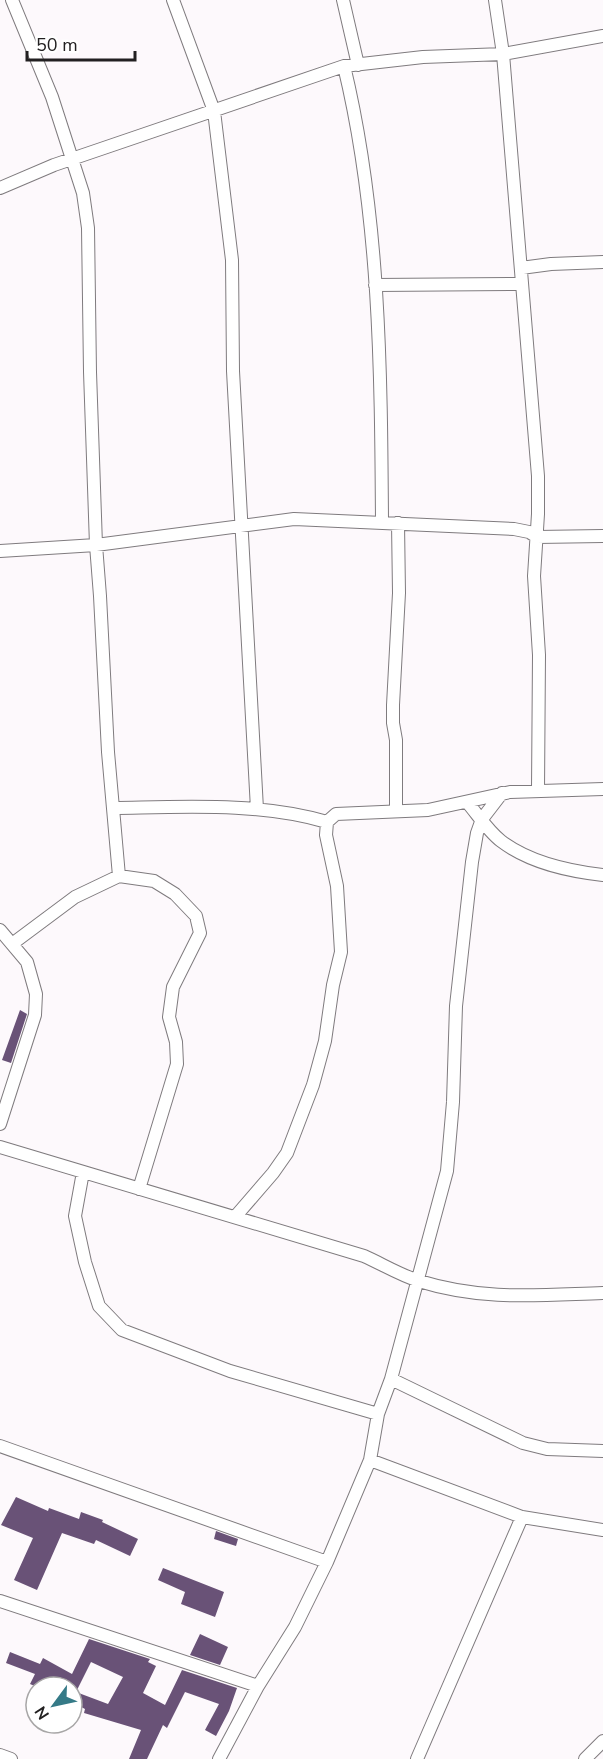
<svg xmlns="http://www.w3.org/2000/svg" width="603" height="1759" font-family="'Nunito Sans',sans-serif">
	<rect width="100%" height="100%" fill="#fdf9fc"/>
	<path fill="#695277" fill-rule="evenodd" d="M20 1010 27 1014 11 1063 2 1060Z
		M16 1497 48 1511 49 1508 79 1519 81 1512 103 1520 102 1522 138 1539 130 1556 96 1540 94 1544 62 1533 37 1590 14 1580 33 1538 1 1525Z
		M216 1531 238 1539 236 1546 214 1539Z
		M163 1568 224 1592 215 1617 181 1604 185 1592 158 1580Z
		M200 1634 228 1647 220 1665 190 1655Z
		M89 1639 150 1659 148 1662 156 1666 143 1693 165 1705 182 1670 237 1688 229 1711 216 1736 205 1730 219 1704 185 1692 167 1728 163 1725 147 1759H129L141 1730 84 1713 85 1709 72 1702V1687H37L30 1684 35 1674 6 1663 10 1652 40 1664 43 1658 72 1674ZM91 1662 123 1677 108 1704 76 1692Z"/>
	<g fill="none" stroke-linecap="round" stroke-linejoin="round">
		<g stroke="#7f7b7e" stroke-width="14">
			<path id="street" d="M12 0 52 97 83 193 88 228 90 372 96 545 100 596 108 752 119 876
				M173 0 214 111 232 260 233 371 257 809
				M343 0 358 65
				M495 0 503 54 538 476V514L534 576 539 655 538 790
				M344 66C380 215 381 370 382 522
				M0 188 54 165 344 66 423 57 503 54 603 36
				M521 268 551 264 603 262
				M375 285 522 284
				M0 551 96 545 294 519 514 529 529 532 537 537 603 536
				M467 802C478 815 488 831 501 841 530 863 568 871 603 875
				M113 808C182 807 261 802 327 822
				M396 811V740L393 723V705L399 593 398 523
				M0 930 27 962 36 994 35 1015 0 1124
				M12 944 75 897 119 876 154 881 175 894 196 916 200 933 173 987 169 1017 176 1042 177 1064 139 1189
				M0 1147 364 1256C382 1264 400 1275 419 1281 483 1301 538 1295 603 1293
				M83 1172 75 1216 85 1262 99 1306 122 1330 230 1371 378 1414
				M235 1217 273 1173 287 1153 313 1085 325 1041 333 985 341 952 337 886 326 835 327 822 336 814 428 810 510 792 603 789
				M391 1379 523 1443 547 1449 603 1451
				M0 1446 327 1562
				M370 1460 522 1517 603 1530
				M0 1601 258 1686
				M0 1755 11 1759
				M219 1759 258 1686 295 1627 327 1562 370 1460 378 1414 391 1379 447 1171 453 1102 456 1006 472 862 477 833 482 819 502 793
				M417 1759 522 1517
				M585 1759 603 1741"/>
		</g>
		<use href="#street" stroke="#fff" stroke-width="12"/>
	</g>
	<g transform="translate(54 1705) rotate(237)"><circle r="28" fill="#ffffff" stroke="#a7a6a6" stroke-width="1.5"/>
	<path d="M0-4.5L10 22L0 15L-10 22Z" fill="#357a87"/>
	<text y="-9" font-size="16" font-weight="bold" text-anchor="middle" fill="#222021">N</text>
	</g>
	<path d="M27 51v9h108v-9" fill="none" stroke="#222021" stroke-width="3"/>
	<text x="36" y="51" font-size="18" fill="#222021" stroke="#ffffff" stroke-width="4.5" paint-order="stroke">50 m</text>
</svg>
